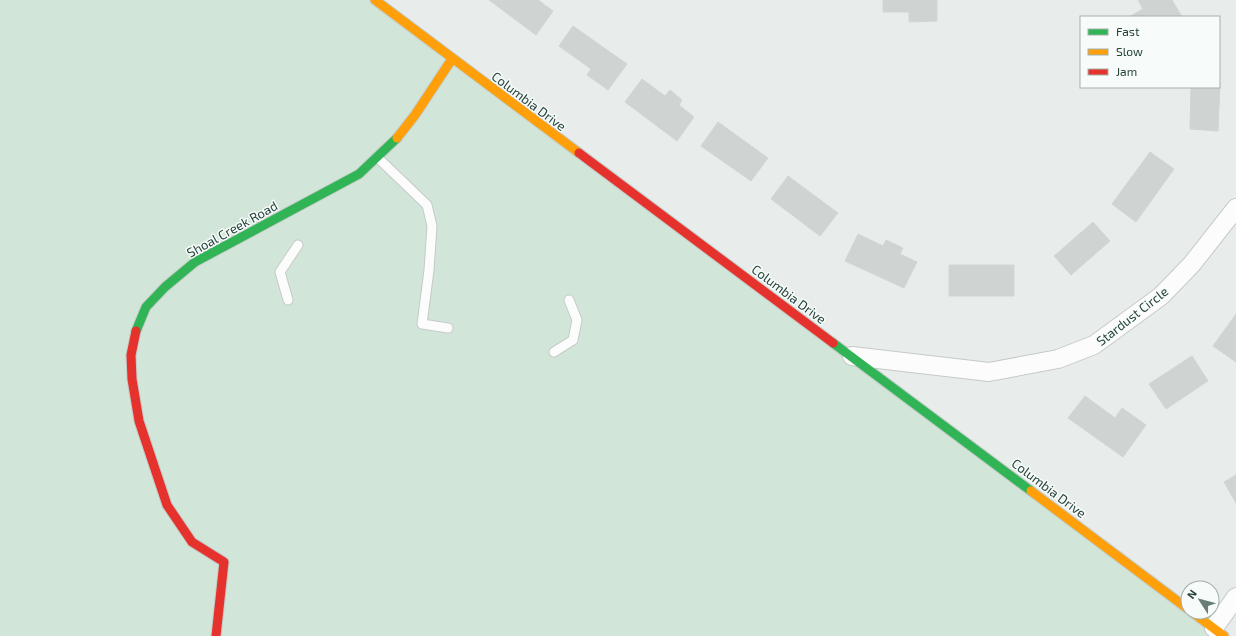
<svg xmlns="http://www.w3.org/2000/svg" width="1236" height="636" font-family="'Exo 2',sans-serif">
	<rect width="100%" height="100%" fill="#e8edeb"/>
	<path fill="#d1e6d8" d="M0 0H371L1220 636H0Z"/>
	<path fill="#cfd4d2" stroke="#d1d6d4" d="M489 0H538L553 11 536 35Z
		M883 0H937V21L909 22V12H883Z
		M1138 0H1172L1182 17H1129L1143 9Z
		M573 26 627 64 608 90 587 75 591 69 559 46Z
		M642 79 665 96 670 90 682 100 679 105 694 117 677 141 625 102Z
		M1219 83H1220L1218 131 1190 129 1191 87H1219Z
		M718 122 768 158 751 181 701 146Z
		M1150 152 1174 169 1136 222 1112 204Z
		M788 176 838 213 820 236 771 199Z
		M1093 222 1110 241 1071 275 1054 256Z
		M858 234 883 246 886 240 903 248 900 254 917 262 904 288 845 261Z
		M949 265H1014V296H949Z
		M1236 314V362L1213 346Z
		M1192 356 1208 381 1166 409 1149 384Z
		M1085 396 1115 418 1122 408 1146 425 1123 457 1068 418Z
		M1236 475V503L1224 482Z"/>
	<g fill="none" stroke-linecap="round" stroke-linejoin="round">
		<g stroke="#c5cac8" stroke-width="11">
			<path id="lane" d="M377 157 427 205 432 226 429 270 422 324 448 328
				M288 300 280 272 298 245
				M554 352 573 340 577 320 569 300"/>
		</g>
		<g stroke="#c5cac8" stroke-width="20">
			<path id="street" d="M852 356 989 372 1058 359 1094 345 1161 296 1192 264 1236 208
				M1214 628 1236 597"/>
		</g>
		<g stroke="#c3cbc8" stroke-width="11">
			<path id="fast" d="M136 331 146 307 165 287 195 262 359 174 397 138
				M833 343 1031 491"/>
		</g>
		<g stroke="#c3cbc8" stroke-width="11">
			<path id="slow" d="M375 0 579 153
				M397 138 415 115 452 59
				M1031 491 1188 609
				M1192 612 1224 636"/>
		</g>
		<g stroke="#c3cbc8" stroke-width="11">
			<path id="jam" d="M579 153 833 343
				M136 331 131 355 132 379 139 421 167 505 192 542 224 562 216 636"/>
		</g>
		<use href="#lane" stroke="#fcfcfc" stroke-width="9"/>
		<use href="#street" stroke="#fcfcfc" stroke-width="18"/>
		<use href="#fast" stroke="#30b455" stroke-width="9"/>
		<use href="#slow" stroke="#ff9f0a" stroke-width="9"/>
		<use href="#jam" stroke="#e5322d" stroke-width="9"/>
	</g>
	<g text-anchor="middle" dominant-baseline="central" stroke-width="3" stroke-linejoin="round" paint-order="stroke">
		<g font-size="13" fill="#24423a" stroke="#f7fbf9">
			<text transform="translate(529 101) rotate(37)">Columbia Drive</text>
			<text transform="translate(232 229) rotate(-29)">Shoal Creek Road</text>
			<text transform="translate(789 294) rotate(37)">Columbia Drive</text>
			<text transform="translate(1132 316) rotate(-38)">Stardust Circle</text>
			<text transform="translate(1049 488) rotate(37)">Columbia Drive</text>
		</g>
	</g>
	<rect x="1080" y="16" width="140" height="72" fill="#f7fbf9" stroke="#a3b1ad"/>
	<rect x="1088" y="29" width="20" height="6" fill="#30b455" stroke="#a3b1ad"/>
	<text x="1116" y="36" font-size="12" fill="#24423a">Fast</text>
	<rect x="1088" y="49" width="20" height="6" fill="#ff9f0a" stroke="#a3b1ad"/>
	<text x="1116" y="56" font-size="12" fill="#24423a">Slow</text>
	<rect x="1088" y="69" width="20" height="6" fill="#e5322d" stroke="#a3b1ad"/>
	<text x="1116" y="76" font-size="12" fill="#24423a">Jam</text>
	<g transform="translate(1200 600) rotate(306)"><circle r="19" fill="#f7fbf9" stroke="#a3b1ad"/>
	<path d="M0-3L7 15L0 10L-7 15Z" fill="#697e78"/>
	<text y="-6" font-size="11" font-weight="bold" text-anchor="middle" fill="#24423a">N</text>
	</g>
</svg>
